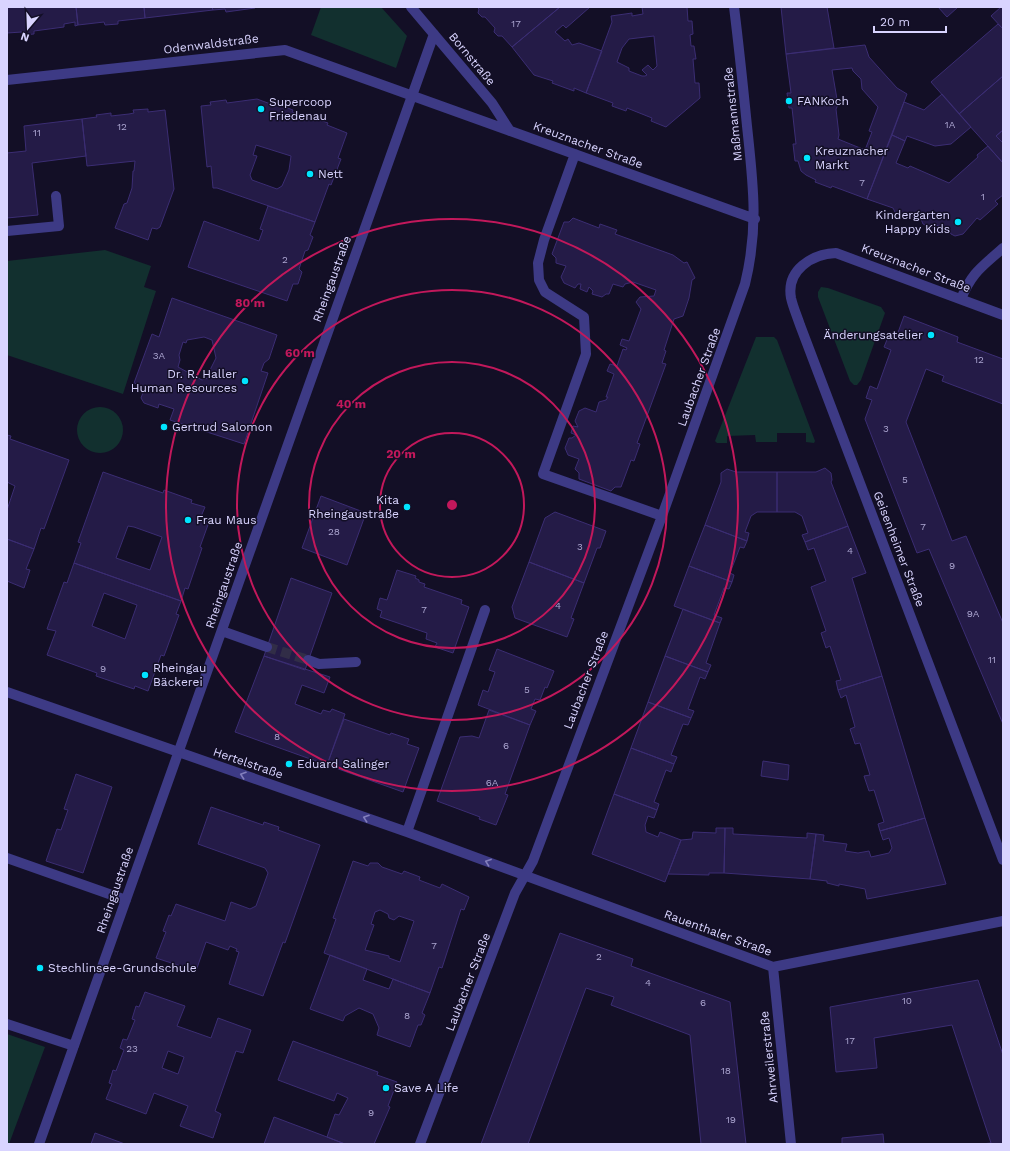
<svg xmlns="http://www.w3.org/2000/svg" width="1010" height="1151" font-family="'Work Sans',sans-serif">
	<rect width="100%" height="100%" fill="#130f26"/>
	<path fill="#12302f" d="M321 7H381L407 36 396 68 311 35Z
		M105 250 151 266 144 287 156 291 123 394 7 355V261Z
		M821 287 828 288 881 307 885 313 861 380 857 385H854L850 381 818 297V292Z
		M756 337H774L777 340 815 441 814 443 806 442V433H777V442H756L755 435 727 436V443H717L715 441Z
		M77 430a23 23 0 1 1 46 0a23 23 0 1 1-46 0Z
		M7 1034 45 1047 9 1144H7Z"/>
	<path fill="#241b47" stroke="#3b2d73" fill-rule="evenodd" d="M7 7H76L78 25 75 26V22L64 24V27L34 31V34L22 35V32L7 33Z
		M76 7H144L145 18 118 21V24L105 25 104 22 78 25Z
		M144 7H212L213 10 145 18Z
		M212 7H255V8L226 12 225 9 213 10Z
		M477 7H560L512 47 502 36H498L494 32 495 28 485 17H482L478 13 479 9Z
		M560 7H590L566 28 563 25 555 32 565 41 568 39 572 45 579 43 602 51 586 93 574 88V91L552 83 553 81 534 75 512 47Z
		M642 7H687L688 21H692L693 34 690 35 691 46H694L696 59H693L695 83H699L700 98 666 127 651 121 652 118 627 108 626 111 612 106 613 103 586 93 612 22 611 16 632 13V16L643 14ZM654 36 657 66 653 70 648 65 642 70 647 75 645 76H642L629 71V68L617 62 622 48 629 39Z
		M781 7H827L834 48 786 54Z
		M938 7H958L947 17Z
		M1001 7H1003V29L991 16Z
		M998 24 1003 29V76L959 114 931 82Z
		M865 45 869 57 897 88 907 94 867 199 832 186 831 188 815 182 816 180 806 175 801 171 798 161H795L793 144H796L792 108H789L787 93H791L786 54ZM852 68 853 71 861 79 862 89 878 107 869 131 872 132 865 150 838 139 839 135 836 109 838 105 832 70Z
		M1003 76V130L996 136 1003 143V163L959 114Z
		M942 94 971 127 951 144 935 146 907 136 905 141 892 135 904 102 924 110Z
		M257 99 276 106 277 104 293 110 292 112 311 119 312 117 328 123 327 125 347 133 338 158 341 159 331 185 329 184 315 222 217 188H213L211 166 207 167 201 106 211 105 210 102 226 100 227 103ZM256 145 291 156 289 170 282 186 277 189 252 180 250 175 257 156 253 155Z
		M148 109V112L165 110 174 189 160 227 157 229 152 228 148 240 115 228 124 204 127 203 132 188 133 171H134L135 161 87 166 82 119 97 117 96 115 111 113V116L129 114 134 113 133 110Z
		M82 119 86 156 32 163 38 215 7 218V153L26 151 24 126Z
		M1003 130V143L996 136Z
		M892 135 905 141 896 163 908 168 910 166 949 183 978 157 977 155 988 146 1003 163V195L995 201 998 204 980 220 977 218 963 234 955 236 951 234 948 229 936 225 932 228 923 224 921 219 908 215 904 217 896 214 893 208 867 199Z
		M268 206 315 222 310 235 313 237 308 250 305 251 299 269 302 272 298 284H293L287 301 188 267 204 221 259 241 263 230 260 229Z
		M573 218 599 228 600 224 617 230 615 234 673 255 684 263 687 262 695 278 692 280 689 298 683 316 674 319 664 350 666 351 662 363 666 364 637 443 640 444 634 461 631 460 621 487H615L611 491 579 479V473L575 469 579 459 568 455 565 448 569 438H572L576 435 571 433 573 426 578 427 575 421 579 411 585 408 596 412 599 402 606 400 608 397H606L614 374 607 371 610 364 617 366 623 349 626 350 627 348 620 345 622 339 629 341 641 309 636 302 640 297 654 296 656 290 633 282 625 284 623 287 613 284 609 294H606L602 297 592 294 593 291 589 287 587 292 580 289 581 284H578L575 288 564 283 561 277 566 266 556 263V258L552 254 564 222H569Z
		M172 298 277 335 269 359 264 363 261 371 268 373 244 444 170 420 174 409 159 404 158 408 144 403 141 398 145 387 134 383 152 334 159 337ZM204 337 212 340 216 358 210 370V377L202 380 178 367 180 360 179 355 183 342 186 343 187 340Z
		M904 316 958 337 957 342 1003 359V404L942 381 944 376 926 369 906 422 952 541 966 536 1003 623V724L929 549 917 553 865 419 872 400 866 398 870 386 877 389 891 350 884 347 889 335 896 338Z
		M7 435 11 436 10 439 69 460 44 529 41 528 34 549 7 539V510L15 486 7 482Z
		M825 468 831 473 832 480 831 482 848 526 805 542 802 535 808 533 802 516 795 512H777V472H816Z
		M727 469 736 472H777V512H757L751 516 745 532 749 533 747 541 705 525 721 482V473Z
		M103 472 163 493 164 490 192 500 191 503 205 507 200 519 209 522 200 547 202 548 188 589 185 588 181 601 74 563 81 543 78 542ZM128 526 134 527 162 537 150 570 116 558Z
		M321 496 366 513 347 565 302 548Z
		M555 512 606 531 600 548H597L584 583 529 562 545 518Z
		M705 525 747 541 744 548 740 547 730 573 734 575 732 582 689 566Z
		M848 526 866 573 852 578 882 676 838 690 836 681 841 680 830 646 826 648 821 633 826 631 811 587 826 581 814 548 808 550 805 542Z
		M7 539 34 549 26 569 30 570 24 588 7 581Z
		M529 562 584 583 571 618 574 619 567 637 515 618 512 607Z
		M74 563 181 601 176 614 179 615 164 656 161 655 148 691 135 686 134 689 96 676 97 673 47 655 56 631 47 629 64 582 67 583ZM104 593 137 605 125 639 92 626Z
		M689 566 732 582 729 589 724 588 714 615 722 618 720 623 674 606Z
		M397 570 416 576 415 578 419 580V582L425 584 424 587 462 600 461 604 469 607 453 653 435 647 437 643 426 639 427 633 380 617 382 611 377 609 380 598 387 600Z
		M291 578 332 593 305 670 264 656Z
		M683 609 720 623 706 663 711 665 708 672 665 656Z
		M497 649 554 671 547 688 545 687 540 700 535 699 531 709 536 711 530 725 478 705 483 690 488 692 495 672 489 670Z
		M264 656 330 677 324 693 302 685 295 704 321 714 323 710 330 712 332 709 345 714 327 765 235 732Z
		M665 656 708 672 705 679 700 677 688 709 694 711 691 718 648 702Z
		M882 676 925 818 880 831 878 824 884 822 874 790 869 791 864 776 870 775 860 743 855 744 850 729 855 727 846 695 841 698 838 690Z
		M648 702 691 718 688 725 683 724 671 755 677 757 674 764 631 748Z
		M489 710 530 725 505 794 508 795 496 825 479 819 480 817 437 801 460 737 472 736 479 738Z
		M344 719 390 735 391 733 409 739 407 744 419 748 403 792 327 765Z
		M631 748 674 764 671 772 666 770 654 802 659 804 657 810 614 794Z
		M763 761 789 765 788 780 761 776Z
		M76 774 112 787 83 873 46 861 57 829 61 830 68 810 64 809Z
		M614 794 657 810 654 818 648 816 645 825 646 832 658 837 660 832 681 840 665 882 592 854Z
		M211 807 263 825 264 822 279 827 278 830 320 845 285 943 283 942 263 996 229 984 239 952 236 951 237 949 230 946 228 950 206 942 196 971 156 958 166 932 163 931 169 915 171 916 176 904 225 921 231 902 250 909 256 906 268 873 265 868 198 844Z
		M925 818 946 884 867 899 865 889 839 884V886L827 883V881L810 879 816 834 824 835 823 841 847 844 845 851 858 853 869 851 871 857 889 853 892 848 889 838 883 840 880 831Z
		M716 828H725L724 873H709V875L668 874 681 840 692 839 693 832 716 833Z
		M725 828H733V834L807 838V833L816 834 810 879 724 873Z
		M353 861 368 866 370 863H378L382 867 402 874 404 871 420 877 419 880 440 888 442 884 469 897 464 910 461 909 442 968 439 967 430 993 324 953 336 919 333 918ZM380 910 388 914 389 918 394 920 399 916 414 921 400 962 389 958V956L365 950 374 925 371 924 375 912Z
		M560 933 633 959 631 966 730 1002 746 1144H701L690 1035 611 1005 614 997 586 988 528 1144H481Z
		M330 955 367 969 363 980 389 989 393 979 430 993 422 1013 425 1015 421 1025H418L410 1047 377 1035 379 1028 373 1014 359 1008 345 1016 343 1021 310 1009Z
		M978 980 1003 1055V1144H981L991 1143 952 1025 874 1038 877 1068 836 1072 830 1007Z
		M145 992 185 1006 177 1026 211 1038 218 1018 251 1030 243 1053 236 1051 215 1111 221 1114 213 1138 180 1126 188 1106 154 1093 146 1114 106 1099 112 1084 109 1083 113 1070 116 1071 124 1050 120 1048 123 1039 127 1040 135 1020 132 1019 136 1006 139 1007ZM168 1051 184 1057 178 1074 162 1068Z
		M293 1041 378 1072 377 1075 397 1082 388 1106 390 1107 374 1144H345L327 1137 335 1114 339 1115 348 1098 337 1093 334 1101 278 1080Z
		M274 1117 327 1137 345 1144H264Z
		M95 1133 125 1144H91Z
		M883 1134 884 1144H842V1138Z"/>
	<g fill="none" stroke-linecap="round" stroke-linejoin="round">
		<path stroke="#312d47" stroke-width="10" stroke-dasharray="10 5" stroke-linecap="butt" d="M267 647 308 660"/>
		<path stroke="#3d3a85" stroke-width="10" d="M411 7 492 103 510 131
			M7 80 285 50 755 219
			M575 154 544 240 538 263 539 280 545 292 584 317 586 354 543 474 662 516
			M7 231 59 226 56 196
			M961 299C972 272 982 267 1003 248
			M1003 315 836 253C812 254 786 270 791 298 793 307 797 316 800 325L1003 860
			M222 631 267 647
			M308 660 319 664 356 662
			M7 692 407 832 773 967 1003 921
			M407 832 485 610
			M7 858 126 900
			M773 967 791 1144
			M7 1024 74 1046
			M39 1144 434 34
			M420 1144 515 893 533 861 662 516 745 284C759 227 753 183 747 126 743 86 739 47 734 7"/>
	</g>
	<defs><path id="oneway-chevron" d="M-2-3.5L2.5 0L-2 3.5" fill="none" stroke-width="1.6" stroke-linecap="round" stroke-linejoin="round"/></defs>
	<g stroke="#837fbc">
		<use href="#oneway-chevron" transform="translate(243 775) rotate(-161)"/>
		<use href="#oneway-chevron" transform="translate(366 818) rotate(-161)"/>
		<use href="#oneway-chevron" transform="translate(488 862) rotate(-160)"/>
	</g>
	<g fill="none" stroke="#c2185b" stroke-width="2">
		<circle cx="452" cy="505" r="72"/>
		<circle cx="452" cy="505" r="143"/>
		<circle cx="452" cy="505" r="215"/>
		<circle cx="452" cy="505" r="286"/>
	</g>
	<g fill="#00e5ff" stroke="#130f26" stroke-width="1.5">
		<circle cx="789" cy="101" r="4"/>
		<circle cx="261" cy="109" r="4"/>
		<circle cx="807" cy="158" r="4"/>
		<circle cx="310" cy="174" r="4"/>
		<circle cx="958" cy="222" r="4"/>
		<circle cx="931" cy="335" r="4"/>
		<circle cx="245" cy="381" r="4"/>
		<circle cx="164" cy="427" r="4"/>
		<circle cx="407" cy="507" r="4"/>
		<circle cx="188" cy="520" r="4"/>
		<circle cx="145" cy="675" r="4"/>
		<circle cx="289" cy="764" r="4"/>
		<circle cx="40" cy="968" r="4"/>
		<circle cx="386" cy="1088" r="4"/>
	</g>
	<g text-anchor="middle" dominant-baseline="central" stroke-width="3" stroke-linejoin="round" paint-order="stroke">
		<g font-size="10" fill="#aca6d1">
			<text x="516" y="23">17</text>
			<text x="950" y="124">1A</text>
			<text x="122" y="126">12</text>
			<text x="37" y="132">11</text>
			<text x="862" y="182">7</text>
			<text x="983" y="196">1</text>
			<text x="285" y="259">2</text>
			<text x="159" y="355">3A</text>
			<text x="979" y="359">12</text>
			<text x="886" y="428">3</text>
			<text x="905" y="479">5</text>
			<text x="923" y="526">7</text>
			<text x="334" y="531">28</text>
			<text x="580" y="546">3</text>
			<text x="850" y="550">4</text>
			<text x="952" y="565">9</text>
			<text x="558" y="605">4</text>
			<text x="424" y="609">7</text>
			<text x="973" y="613">9A</text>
			<text x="992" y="659">11</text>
			<text x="103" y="668">9</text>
			<text x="527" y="689">5</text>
			<text x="277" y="736">8</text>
			<text x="506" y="745">6</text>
			<text x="492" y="782">6A</text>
			<text x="434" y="945">7</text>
			<text x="599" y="956">2</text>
			<text x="648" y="982">4</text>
			<text x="907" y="1000">10</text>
			<text x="703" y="1002">6</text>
			<text x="407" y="1015">8</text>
			<text x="850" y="1040">17</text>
			<text x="132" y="1048">23</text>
			<text x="726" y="1070">18</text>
			<text x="371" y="1112">9</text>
			<text x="731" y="1119">19</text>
		</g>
		<g font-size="12" fill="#d9d4ff" stroke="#130f26">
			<text transform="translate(211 44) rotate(-7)">Odenwaldstraße</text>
			<text transform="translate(472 59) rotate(50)">Bornstraße</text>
			<text transform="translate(733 114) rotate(-96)">Maßmannstraße</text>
			<text transform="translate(588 145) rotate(20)">Kreuznacher Straße</text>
			<text transform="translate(916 268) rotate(21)">Kreuznacher Straße</text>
			<text transform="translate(332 279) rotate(-70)">Rheingaustraße</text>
			<text transform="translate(699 377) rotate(-70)">Laubacher Straße</text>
			<text transform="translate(899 549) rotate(69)">Geisenheimer Straße</text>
			<text transform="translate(224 585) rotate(-71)">Rheingaustraße</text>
			<text transform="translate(586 680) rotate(-69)">Laubacher Straße</text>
			<text transform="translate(248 763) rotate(19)">Hertelstraße</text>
			<text transform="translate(115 890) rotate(-71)">Rheingaustraße</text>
			<text transform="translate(718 933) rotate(20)">Rauenthaler Straße</text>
			<text transform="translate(468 982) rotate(-69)">Laubacher Straße</text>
			<text transform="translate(769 1057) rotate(-96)">Ahrweilerstraße</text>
		</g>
		<g font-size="12" fill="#d9d4ff" stroke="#130f26" text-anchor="start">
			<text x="797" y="101">FANKoch</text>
			<text x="269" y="102">Supercoop<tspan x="269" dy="14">Friedenau</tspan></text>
			<text x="815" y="151">Kreuznacher<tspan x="815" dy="14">Markt</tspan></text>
			<text x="318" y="174">Nett</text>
			<text x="950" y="215" text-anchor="end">Kindergarten<tspan x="950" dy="14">Happy Kids</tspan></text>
			<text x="923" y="335" text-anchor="end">Änderungsatelier</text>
			<text x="237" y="374" text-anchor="end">Dr. R. Haller<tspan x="237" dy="14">Human Resources</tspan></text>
			<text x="172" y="427">Gertrud Salomon</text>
			<text x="399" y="500" text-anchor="end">Kita<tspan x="399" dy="14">Rheingaustraße</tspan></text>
			<text x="196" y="520">Frau Maus</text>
			<text x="153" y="668">Rheingau<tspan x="153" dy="14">Bäckerei</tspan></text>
			<text x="297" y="764">Eduard Salinger</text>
			<text x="48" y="968">Stechlinsee-Grundschule</text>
			<text x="394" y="1088">Save A Life</text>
		</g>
	</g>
	<circle cx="452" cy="505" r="6" fill="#c2185b" stroke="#130f26" stroke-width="2"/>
	<g font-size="12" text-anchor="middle" font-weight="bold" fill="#c2185b" stroke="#130f26" stroke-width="3" stroke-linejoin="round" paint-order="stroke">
		<text x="250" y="307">80 m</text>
		<text x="300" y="357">60 m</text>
		<text x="351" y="408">40 m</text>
		<text x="401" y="458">20 m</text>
	</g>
	<rect width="1010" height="1151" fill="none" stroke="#d9d4ff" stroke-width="16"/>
	<g transform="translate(28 28) rotate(199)" stroke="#130f26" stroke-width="3" paint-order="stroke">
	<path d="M0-3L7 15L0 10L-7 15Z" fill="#d9d4ff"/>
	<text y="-6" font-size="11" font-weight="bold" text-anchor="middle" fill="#d9d4ff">N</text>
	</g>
	<path d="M874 26v6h72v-6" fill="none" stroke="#d9d4ff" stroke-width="2"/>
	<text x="880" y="26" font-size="12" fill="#d9d4ff" stroke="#130f26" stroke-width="3" paint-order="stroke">20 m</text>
</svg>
